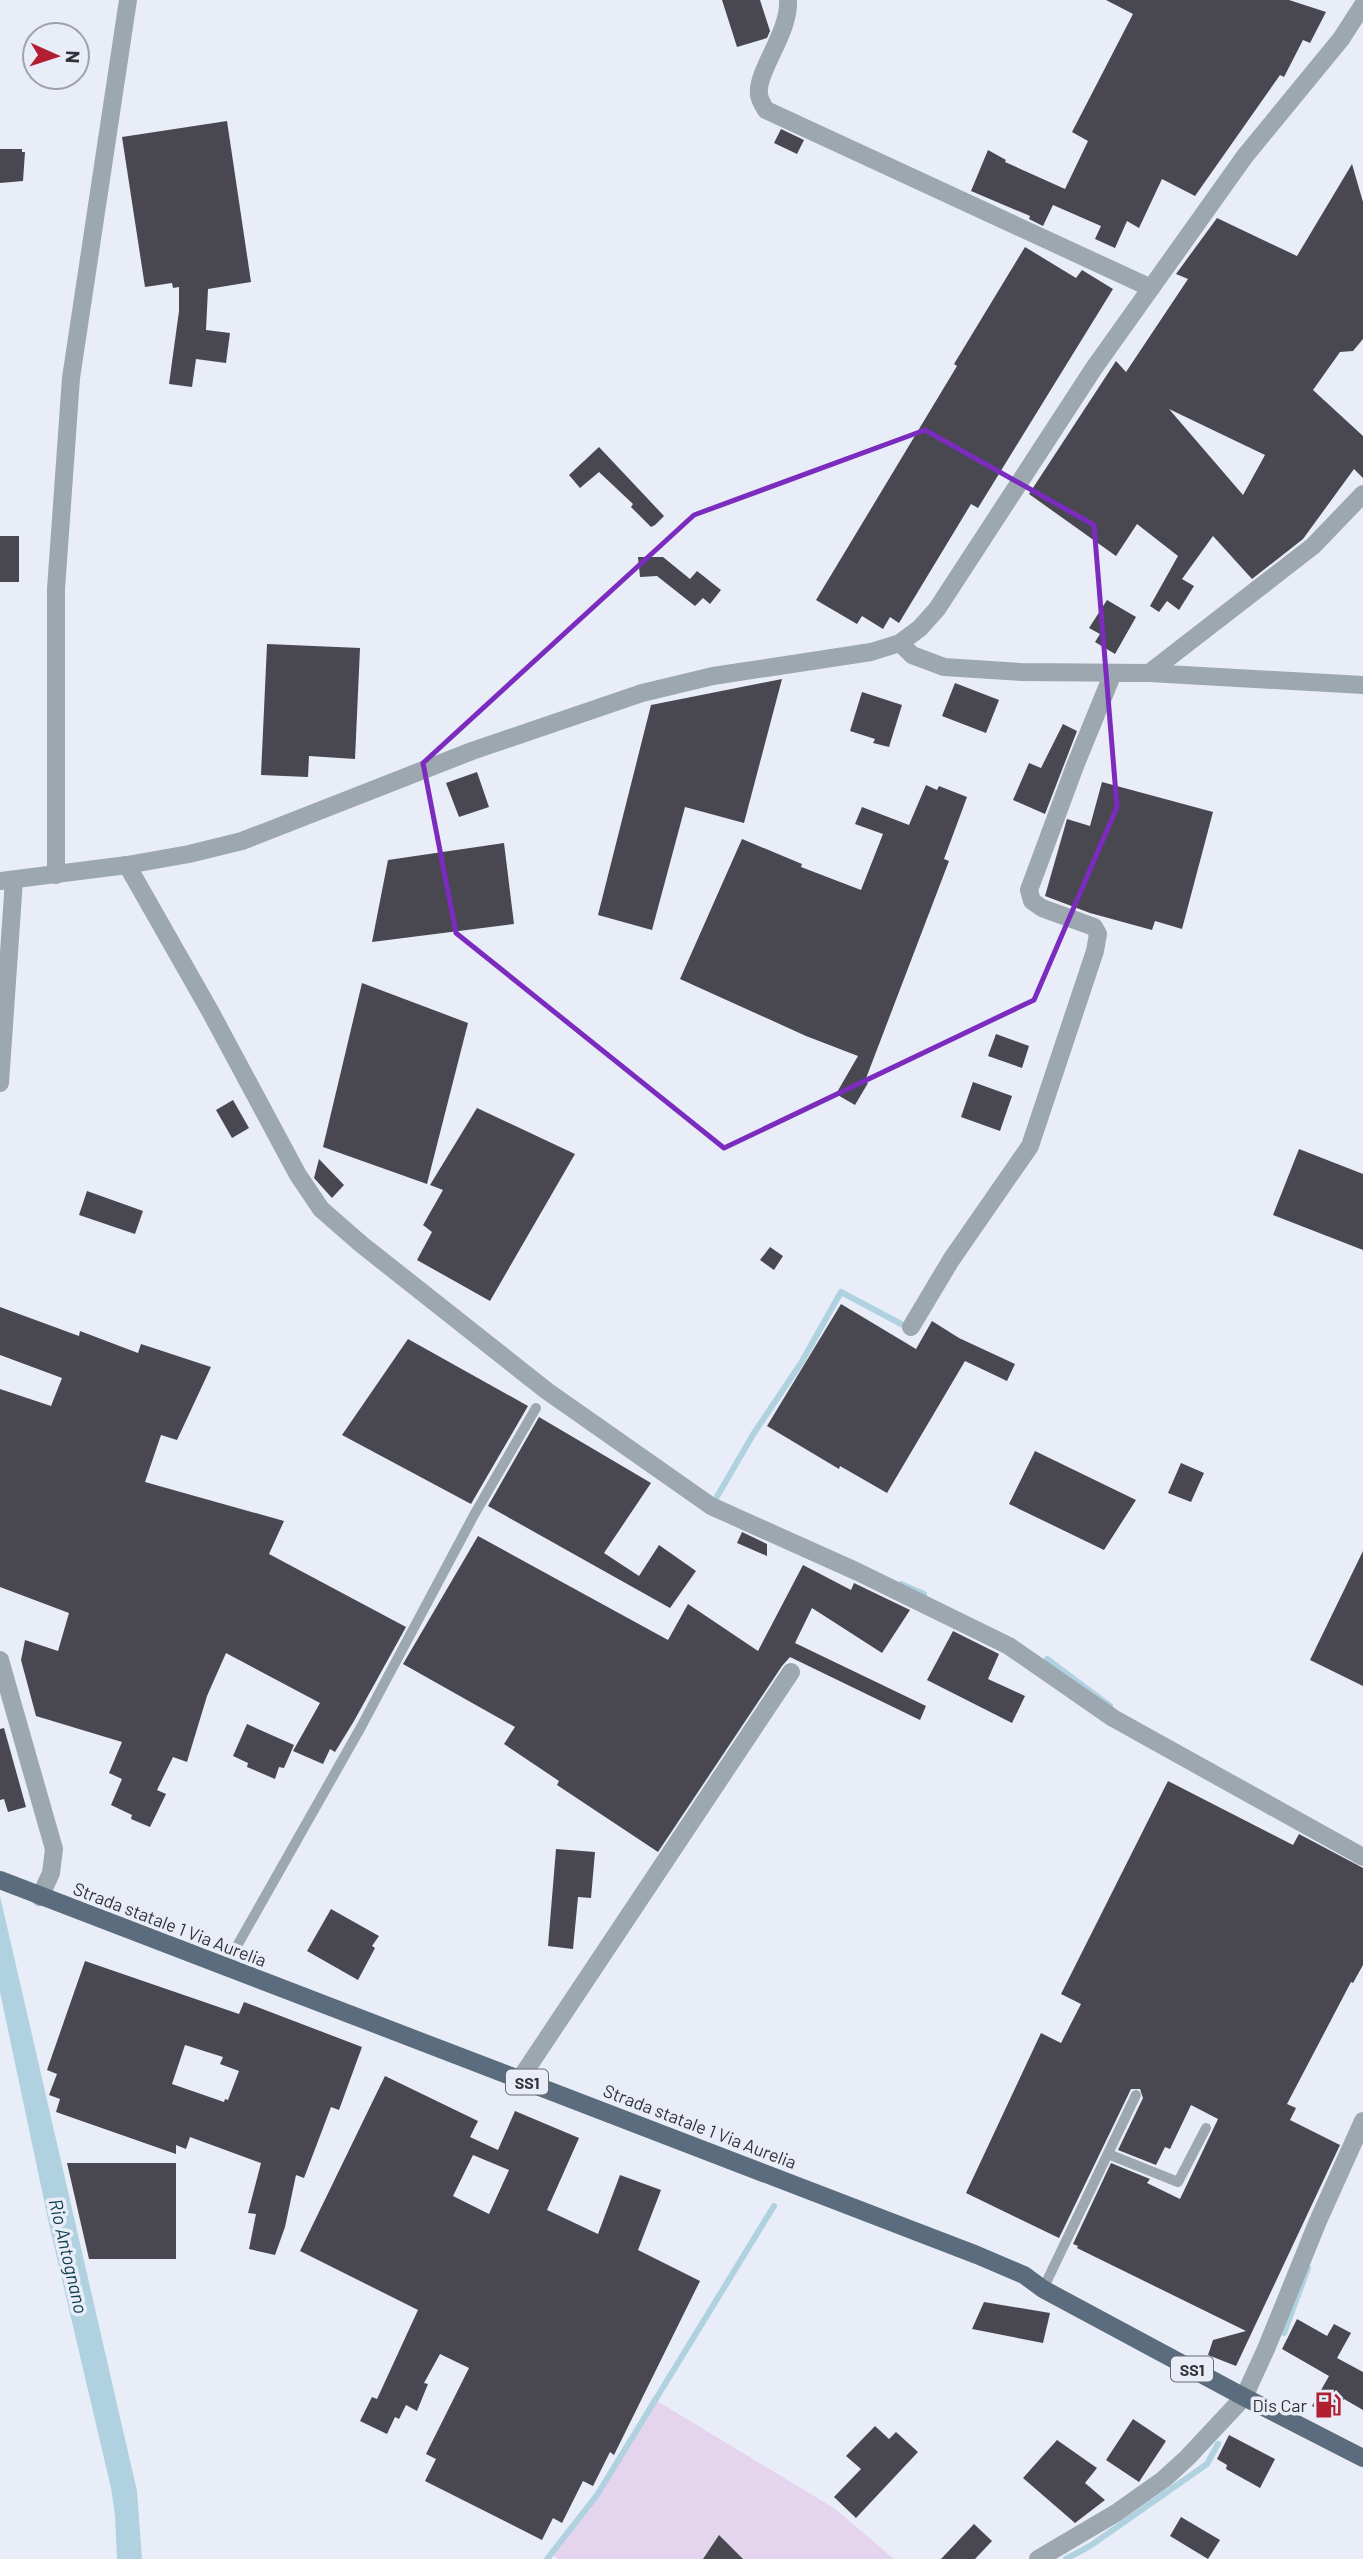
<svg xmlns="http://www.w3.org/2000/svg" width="1363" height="2559" font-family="Barlow,sans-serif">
	<rect width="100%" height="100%" fill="#e9edf8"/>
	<path fill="#e5d4ee" d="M652 2398 834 2508 894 2559H558L549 2553 611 2476Z"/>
	<path fill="#b0d2e0" d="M0 1896 137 2491 142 2559H117L115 2516 111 2488 49 2224 0 1992Z"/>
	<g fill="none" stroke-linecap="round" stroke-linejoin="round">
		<path stroke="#b0d2e0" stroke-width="6" d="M715 1500 754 1433 801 1363 841 1292 903 1325
			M901 1584 924 1594
			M1047 1659 1110 1706
			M1284 2333 1308 2268
			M547 2559 597 2495 774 2206
			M1066 2559 1090 2546 1207 2464 1218 2444"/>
	</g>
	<path fill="#494851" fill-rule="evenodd" d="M722 0H760L770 31 767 38 737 47Z
		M1106 0H1289L1326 12 1310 43 1303 40 1284 77 1280 75 1195 196 1162 179 1139 228 1127 221 1115 248 1095 239 1101 226 1053 205 1043 226 1029 219 1030 216 971 191 988 150 1006 160 1005 162 1065 189 1088 141 1072 132 1133 14Z
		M227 121 251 282 208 289 206 330 230 333 226 363 196 359 192 387 169 384 179 311V287L173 288 172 283 145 287 122 137Z
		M781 129 804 140 797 154 774 143Z
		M0 149H22V152H25L23 181 0 183Z
		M1352 164 1363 202V339L1353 351 1340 352 1313 390 1363 436V478L1354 469 1303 539 1252 579 1213 536 1182 579 1194 586 1179 610 1167 601 1159 612 1150 606 1178 556 1137 524 1116 556 1029 494 1116 361 1126 372 1188 279 1176 274 1217 218 1297 256ZM1169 409 1265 455 1243 495Z
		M1025 247 1076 278 1082 270 1113 289 978 508 971 504 899 623 890 617 883 629 862 616 857 624 816 600 957 366 954 364Z
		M599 447 664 516 655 525 651 527 631 507 633 504 599 472 580 488 569 475Z
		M0 536H19V582H0Z
		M638 557H663L690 579 697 571 721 590 710 604 703 598 695 606 657 576 640 577Z
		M1107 600 1136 617 1115 654 1095 642 1100 634 1089 628Z
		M267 644 360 648 355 759 309 756 308 777 261 775Z
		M782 679 744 823 685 807 652 930 598 915 651 705Z
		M955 683 999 700 986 733 942 716Z
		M862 692 902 705 889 747 873 743 875 739 850 731Z
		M1063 724 1077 731 1045 814 1013 800 1029 763 1041 768Z
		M477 772 489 807 459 817 446 783Z
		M1102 782 1213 812 1182 929 1155 921 1152 930 1090 913 1045 896 1067 819 1090 826Z
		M926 785 937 790 939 786 967 797 944 859 949 861 865 1081 868 1083 855 1105 836 1094 858 1056 806 1036 680 979 742 839 802 864 801 867 861 890 883 834 855 824 862 807 909 825Z
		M504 843 514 924 372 942 388 860Z
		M362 983 468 1023 427 1184 323 1147Z
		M996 1034 1029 1046 1022 1068 988 1056Z
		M973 1082 1012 1096 1000 1131 961 1117Z
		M233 1100 249 1128 232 1138 216 1110Z
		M477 1108 575 1154 490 1301 417 1260 432 1232 423 1225 443 1190 430 1185Z
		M1299 1149 1363 1174V1250L1273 1215Z
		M319 1159 344 1185 332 1198 314 1178Z
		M87 1191 143 1211 135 1234 79 1215Z
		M770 1247 783 1256 774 1270 760 1260Z
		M841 1304 916 1349 932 1321 959 1338 1015 1364 1007 1381 965 1361 887 1493 840 1466 839 1469 767 1426Z
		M0 1307 79 1336 80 1331 138 1353 141 1344 211 1367 177 1440 161 1435 145 1482 284 1521 269 1554 406 1627 354 1721 335 1752 330 1749 323 1764 293 1751 320 1703 226 1653 207 1696 187 1762 173 1757 157 1790 166 1794 150 1827 131 1819 132 1815 111 1805 122 1779 109 1773 122 1742 36 1716 21 1660 25 1640 58 1651 69 1613 0 1587V1389L51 1406 62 1378 0 1355Z
		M408 1339 528 1406 471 1504 342 1435Z
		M539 1417 651 1483 604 1553 639 1576 659 1545 696 1571 670 1608 488 1506Z
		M1035 1451 1136 1500 1104 1550 1009 1504Z
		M1181 1463 1204 1473 1191 1502 1168 1493Z
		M742 1532 767 1544V1556L737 1543Z
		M478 1536 668 1640 688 1604 758 1651 803 1565 851 1590 854 1583 910 1610 882 1653 812 1608 795 1643 926 1706 920 1720 790 1657 782 1666 658 1852 557 1785 559 1781 504 1744 515 1727 403 1664Z
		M1363 1551V1686L1310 1660Z
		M953 1631 999 1654 988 1679 1025 1696 1012 1723 927 1680Z
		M247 1724 294 1745 284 1768 279 1767 275 1779 247 1767 248 1763 233 1756Z
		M4 1728 26 1807 8 1812 4 1799 0 1800V1729Z
		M1168 1781 1293 1845 1299 1834 1363 1868V1965L1353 1983 1351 1982 1287 2104 1296 2108 1290 2120 1340 2145 1236 2366 1208 2355 1213 2340 1246 2331 1077 2248 1078 2246 1073 2244 1111 2163 1150 2179 1147 2183 1180 2199 1218 2119 1191 2105 1170 2149 1165 2147 1156 2165 1118 2150 1143 2098 1140 2089H1131L1059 2238 966 2193 1041 2033 1061 2043 1081 2004 1061 1994Z
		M556 1849 595 1852 591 1898 578 1897 573 1949 548 1946Z
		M331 1909 379 1936 372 1946 375 1948 358 1980 307 1951Z
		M85 1961 239 2014 244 2002 362 2047 339 2110 331 2107 304 2178 296 2175 285 2227 275 2255 249 2249 256 2214 248 2213 261 2163 190 2137 186 2149 176 2145V2154L56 2112 60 2099 49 2095 57 2074 47 2070ZM185 2045 223 2057 220 2064 239 2071 228 2100 225 2099 224 2102 172 2084Z
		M385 2076 478 2121 470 2137 498 2150 515 2111 579 2138 547 2210 598 2234 620 2175 661 2190 638 2250 700 2281 614 2455 610 2452 593 2486 583 2481 562 2523 553 2518 542 2540 425 2481 436 2459 426 2454 469 2368 440 2354 424 2383 428 2384 417 2411 406 2405 399 2419 395 2417 387 2434 360 2421 372 2397 377 2399 418 2310 300 2251ZM473 2155 509 2170 489 2214 453 2196Z
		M67 2163H176V2259H89Z
		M984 2302 1050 2313 1043 2343 972 2329Z
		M1297 2319 1327 2336 1334 2324 1351 2333 1337 2358 1363 2372V2410L1344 2399 1332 2418 1312 2406 1329 2376 1282 2349Z
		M1133 2419 1166 2441 1139 2482 1106 2460Z
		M875 2426 889 2439 896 2432 918 2452 856 2518 834 2497 861 2469 846 2456Z
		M1229 2435 1275 2459 1260 2488 1226 2469 1227 2465 1217 2459Z
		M1057 2440 1097 2468 1085 2483 1105 2500 1075 2523 1023 2478Z
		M1181 2517 1220 2540 1208 2559 1170 2536Z
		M974 2524 992 2541 975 2559H941Z
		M719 2535 743 2559H703Z"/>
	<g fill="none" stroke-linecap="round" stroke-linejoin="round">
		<path stroke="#9ca7b0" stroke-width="10" d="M225 1967 361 1727 474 1515 536 1408
			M1108 2154 1178 2182 1206 2128
			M1043 2289 1136 2095"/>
		<path stroke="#9ca7b0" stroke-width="18" d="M788 0C790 33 756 71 759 95 760 101 763 105 766 110L1151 288
			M900 643 912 655 944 667 1021 672 1149 673 1363 685
			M1149 673 1313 546 1363 494
			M127 865 210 1011 298 1175 321 1209 361 1244 547 1391 711 1506 858 1572 1009 1646 1113 1718 1363 1857
			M56 875V589L71 378 128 0
			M0 1083 14 880
			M911 1327 951 1260 1030 1146 1095 951 1098 934 1094 927 1042 908 1032 901 1029 890 1075 766 1113 673
			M0 1660 54 1849 51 1873 40 1897
			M520 2079 791 1672
			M1038 2559 1116 2513 1164 2479 1187 2458 1244 2397 1266 2349 1318 2221 1363 2121"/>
		<path stroke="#9ca7b0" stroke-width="18" d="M0 881 127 865 189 854 242 841 472 751 642 693 713 676 871 652 900 643 920 628 937 609 1094 368 1151 288 1245 156 1341 39 1363 5"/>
		<path stroke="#5a6c7d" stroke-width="18" d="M0 1880 977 2255 1024 2275 1043 2289 1244 2397 1363 2458"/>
	</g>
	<path fill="none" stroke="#7b2cbf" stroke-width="5" stroke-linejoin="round" d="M925 430 1094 525 1117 807 1034 1000 724 1148 456 933 423 763 694 515Z"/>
	<defs>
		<g id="fuel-bare" transform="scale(2.1)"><path d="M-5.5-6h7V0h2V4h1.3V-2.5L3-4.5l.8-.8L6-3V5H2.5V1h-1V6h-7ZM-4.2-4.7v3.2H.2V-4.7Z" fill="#b21f33" stroke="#e9edf8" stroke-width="2.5" paint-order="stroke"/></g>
	</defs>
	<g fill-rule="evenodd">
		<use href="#fuel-bare" x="1328" y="2405"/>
	</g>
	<g text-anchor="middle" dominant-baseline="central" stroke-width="7" stroke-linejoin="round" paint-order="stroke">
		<g fill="#e9edf8" stroke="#686a70" stroke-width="2">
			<rect x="506" y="2069.5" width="42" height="25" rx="5"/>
			<rect x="1171" y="2356.5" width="42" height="25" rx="5"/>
		</g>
		<g font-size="16" font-weight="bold" fill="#313236">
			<text x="527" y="2082">SS1</text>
			<text x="1192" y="2369">SS1</text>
		</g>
		<g font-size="18" fill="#313236" stroke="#e9edf8">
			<text transform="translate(170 1924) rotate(21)">Strada statale 1 Via Aurelia</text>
			<text transform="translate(700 2126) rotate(21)">Strada statale 1 Via Aurelia</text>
		</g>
		<g font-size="18" fill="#313236" stroke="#e9edf8" text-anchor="end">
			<text x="1307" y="2405">Dis Car</text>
		</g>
		<g font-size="19" font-style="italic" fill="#0c3d4d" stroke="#e9edf8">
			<text transform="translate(69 2256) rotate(77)">Rio Antognano</text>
		</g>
	</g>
	<g transform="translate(56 56) rotate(93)"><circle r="33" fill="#e9edf8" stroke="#9fa2aa" stroke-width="2"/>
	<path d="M0-5L12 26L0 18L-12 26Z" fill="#b21f33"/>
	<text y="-10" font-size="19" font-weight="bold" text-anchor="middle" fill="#313236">N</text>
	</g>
</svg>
